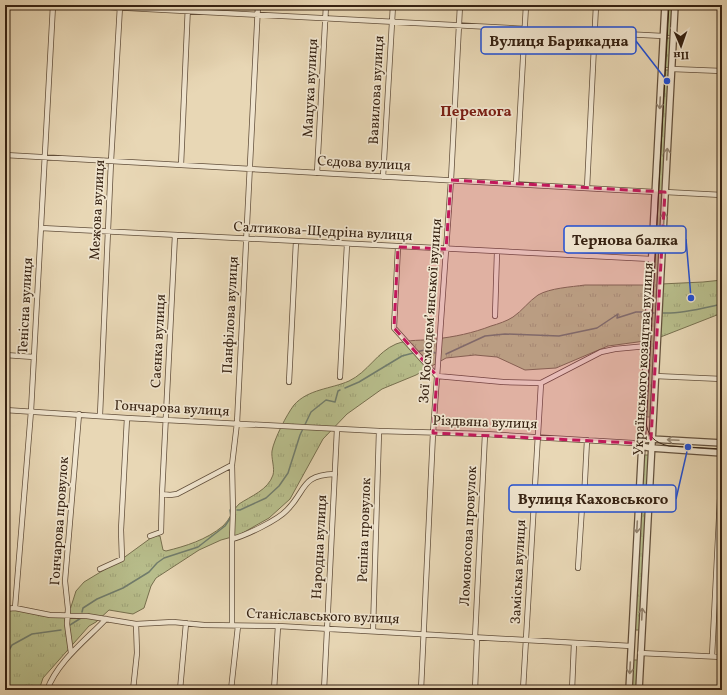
<svg xmlns="http://www.w3.org/2000/svg" width="727" height="695" font-family="Vollkorn,serif">
	<defs>
		<pattern id="grass-tufts" width="24" height="20" patternUnits="userSpaceOnUse"><rect width="24" height="20" fill="#b8be8c"/><path d="M3 7l-1-3M5 7V3M7 7l1-3M15 17l-1-3M17 17v-4M19 17l1-3" fill="none" stroke="#9fa378"/></pattern>
	</defs>
	<rect width="100%" height="100%" fill="#e8d7b5"/>
	<filter id="stains"><feTurbulence type="fractalNoise" baseFrequency=".005" numOctaves="4"/><feColorMatrix values="0 0 0 0 .2 0 0 0 0 .09 0 0 0 0 .02 0 0 0 .5 -.17"/></filter>
	<radialGradient id="worn" r=".72"><stop offset=".6" stop-color="#630" stop-opacity="0"/><stop offset="1" stop-color="#630" stop-opacity=".3"/></radialGradient>
	<path fill="url(#grass-tufts)" stroke="#77704f" d="M666 5H674L672 36 665 35Z
		M665 38H672L671 68 663 67Z
		M663 70H670L664 191 656 190Z
		M656 193 664 194 651 417H644Z
		M722 280V313L658 338 661 284 703 282Z
		M585 285H648L645 341 608 346 556 368 525 370 497 357 475 355 446 358 416 375 382 389 347 414 323 439 290 499 269 518 239 535 221 540 199 550 156 578 151 586 144 608 133 614 109 610 96 622 89 626 43 678 39 690H5V608L63 617 69 613 76 591 84 582 122 559 155 535 160 536 163 550 166 551C186 546 206 540 223 526 230 520 232 510 239 504 251 496 268 490 273 475 275 468 271 458 272 451 274 439 287 414 294 405 308 389 331 389 349 381 368 372 377 352 396 344 409 339 422 341 435 339 454 337 473 333 491 326 498 324 507 321 513 317 522 311 529 301 538 295 550 288 571 287 585 285Z
		M642 455H649L640 630H633Z
		M632 660H638L637 690H630Z"/>
	<g fill="none" stroke-linecap="round" stroke-linejoin="round">
		<path stroke="#717d6d" stroke-width="1.5" d="M653 313H654
			M663 313C682 314 703 308 722 304
			M446 354 485 336 505 334 559 336 597 328 618 314 617 318 636 312H644
			M345 388 359 382 402 356 428 349 435 353
			M237 510H240L266 498 279 486 288 473 300 435 311 412 326 400 335 402 338 391 340 390
			M82 612 83 608 97 599 123 588 149 572 157 563 164 558 198 547 225 526 231 517 230 510
			M70 625 81 618
			M5 657 12 645 32 634 61 630"/>
		<g stroke="#624f3b" stroke-width="6">
			<path id="minor" d="M71 5 663 36
				M720 5H722
				M672 69 722 71
				M5 155 655 192
				M181 165 188 5
				M317 173 326 5
				M383 177 393 5
				M516 184 526 5
				M587 188 596 5
				M665 192 722 195
				M41 228 651 259
				M398 247 394 328 437 376
				M495 316 497 252
				M5 355 34 357
				M437 376 503 382 541 383 601 352 615 349 647 346
				M655 376 722 379
				M340 377 347 244
				M289 382 296 241
				M5 410 127 418 379 431 485 434 633 443 641 446
				M100 415 111 161 120 6
				M162 494 170 495 177 494 232 465
				M150 536 161 532 162 494 175 235
				M232 539C245 536 278 520 287 510 307 490 300 475 335 474
				M578 568 582 507 584 499 587 440
				M100 569 122 559 121 530 127 418
				M15 608 31 411 53 5
				M5 609 15 608 50 615 87 616 136 624 173 622 204 625 278 626 631 646
				M232 625V539L233 511 232 465 237 423 258 5
				M373 630 379 431
				M475 638 485 434
				M71 653 67 624 68 609 65 581 79 414
				M640 653 722 657
				M712 656 722 459
				M47 690C58 661 85 641 106 619
				M133 690 137 653 136 624
				M180 690 186 623
				M231 690 238 626
				M274 690 278 626
				M324 690 337 429
				M421 690 433 433 451 180 460 5
				M475 690 477 638
				M523 690 541 383
				M572 690 574 643"/>
		</g>
		<g stroke="#624f3b" stroke-width="8">
			<path id="tertiary" d="M641 440 651 439 722 443
				M641 446 651 448 722 453
				M629 690 665 5
				M639 690 675 5"/>
		</g>
		<use href="#minor" stroke="#f0e5cf" stroke-width="4.5"/>
		<use href="#tertiary" stroke="#f0e5cf" stroke-width="5.5"/>
		<path stroke="#362212" stroke-width="1" d="M669 5 646 421C647 436 655 443 669 446L722 449"/>
	</g>
	<defs><path id="oneway-shaft" d="M-6 0H5M1.5-3L5.5 0L1.5 3" fill="none" stroke-width="1.6" stroke-linecap="round" stroke-linejoin="round"/></defs>
	<g stroke="#938470">
		<use href="#oneway-shaft" transform="translate(660 103) rotate(93)"/>
		<use href="#oneway-shaft" transform="translate(667 154) rotate(-87)"/>
		<use href="#oneway-shaft" transform="translate(664 218) rotate(-87)"/>
		<use href="#oneway-shaft" transform="translate(673 440) rotate(-177)"/>
		<use href="#oneway-shaft" transform="translate(637 527) rotate(93)"/>
		<use href="#oneway-shaft" transform="translate(642 614) rotate(-87)"/>
		<use href="#oneway-shaft" transform="translate(630 668) rotate(93)"/>
	</g>
	<path fill="#c2185b" fill-opacity="0.2" stroke="#c2185b" stroke-width="3" stroke-dasharray="8 5" stroke-linejoin="round" d="M451 180 665 192 651 439 633 443 433 433 437 376 394 328 398 247 446 249Z"/>
	<g text-anchor="middle" dominant-baseline="central" stroke-width="3.5" stroke-linejoin="round" paint-order="stroke">
		<g font-size="14" fill="#362212" stroke="#f0e5cf">
			<text transform="translate(311 88) rotate(-87)">Мацука вулиця</text>
			<text transform="translate(377 90) rotate(-87)">Вавилова вулиця</text>
			<text transform="translate(364 164) rotate(3)">Сєдова вулиця</text>
			<text transform="translate(98 210) rotate(-87)">Межова вулиця</text>
			<text transform="translate(323 232) rotate(3)">Салтикова-Щедріна вулиця</text>
			<text transform="translate(26 306) rotate(-87)">Тенісна вулиця</text>
			<text transform="translate(431 311) rotate(-86)">Зої Космодем’янської вулиця</text>
			<text transform="translate(231 315) rotate(-87)">Панфілова вулиця</text>
			<text transform="translate(159 341) rotate(-87)">Саєнка вулиця</text>
			<text transform="translate(644 359) rotate(-87)">Українського козацтва вулиця</text>
			<text transform="translate(172 409) rotate(3)">Гончарова вулиця</text>
			<text transform="translate(485 423) rotate(2)">Різдвяна вулиця</text>
			<text transform="translate(60 521) rotate(-86)">Гончарова провулок</text>
			<text transform="translate(365 530) rotate(-88)">Рєпіна провулок</text>
			<text transform="translate(469 536) rotate(-87)">Ломоносова провулок</text>
			<text transform="translate(320 547) rotate(-87)">Народна вулиця</text>
			<text transform="translate(519 572) rotate(-87)">Заміська вулиця</text>
			<text transform="translate(323 617) rotate(2)">Станіславського вулиця</text>
		</g>
		<g font-size="15" font-weight="bold" fill="#7a1f14" stroke="#f0e5cf">
			<text x="476" y="112">Перемога</text>
		</g>
	</g>
	<path fill="none" stroke="#1d4ed8" stroke-width="1.5" d="M667 81L636 41M691 298L686 239M688 447L676 499"/>
	<g fill="#1d4ed8" stroke="#f0e5cf" stroke-width="1.5">
		<circle cx="667" cy="81" r="4"/>
		<circle cx="691" cy="298" r="4"/>
		<circle cx="688" cy="447" r="4"/>
	</g>
	<g fill="#f0e5cf" stroke="#1d4ed8" stroke-width="1.5">
		<rect x="481" y="27" width="155" height="27" rx="4"/>
		<rect x="564" y="226" width="122" height="27" rx="4"/>
		<rect x="509" y="485" width="167" height="27" rx="4"/>
	</g>
	<g font-size="15" text-anchor="middle" font-weight="bold" fill="#362212">
		<text x="559" y="46">Вулиця Барикадна</text>
		<text x="625" y="245">Тернова балка</text>
		<text x="593" y="504">Вулиця Каховського</text>
	</g>
	<rect width="727" height="695" fill="none" stroke="#e8d7b5" stroke-width="20"/>
	<rect x="6" y="6" width="715" height="683" fill="none" stroke="#362212" stroke-width="2"/>
	<rect x="10" y="10" width="707" height="675" fill="none" stroke="#362212"/>
	<g transform="translate(681 46) rotate(178)" stroke="#f0e5cf" stroke-width="3" paint-order="stroke">
	<path d="M0-3L7 15L0 10L-7 15Z" fill="#362212"/>
	<text y="-6" font-size="11" font-weight="bold" text-anchor="middle" fill="#362212">Пн</text>
	</g>
	<rect width="100%" height="100%" filter="url(#stains)"/>
	<rect width="100%" height="100%" fill="url(#worn)"/>
</svg>
